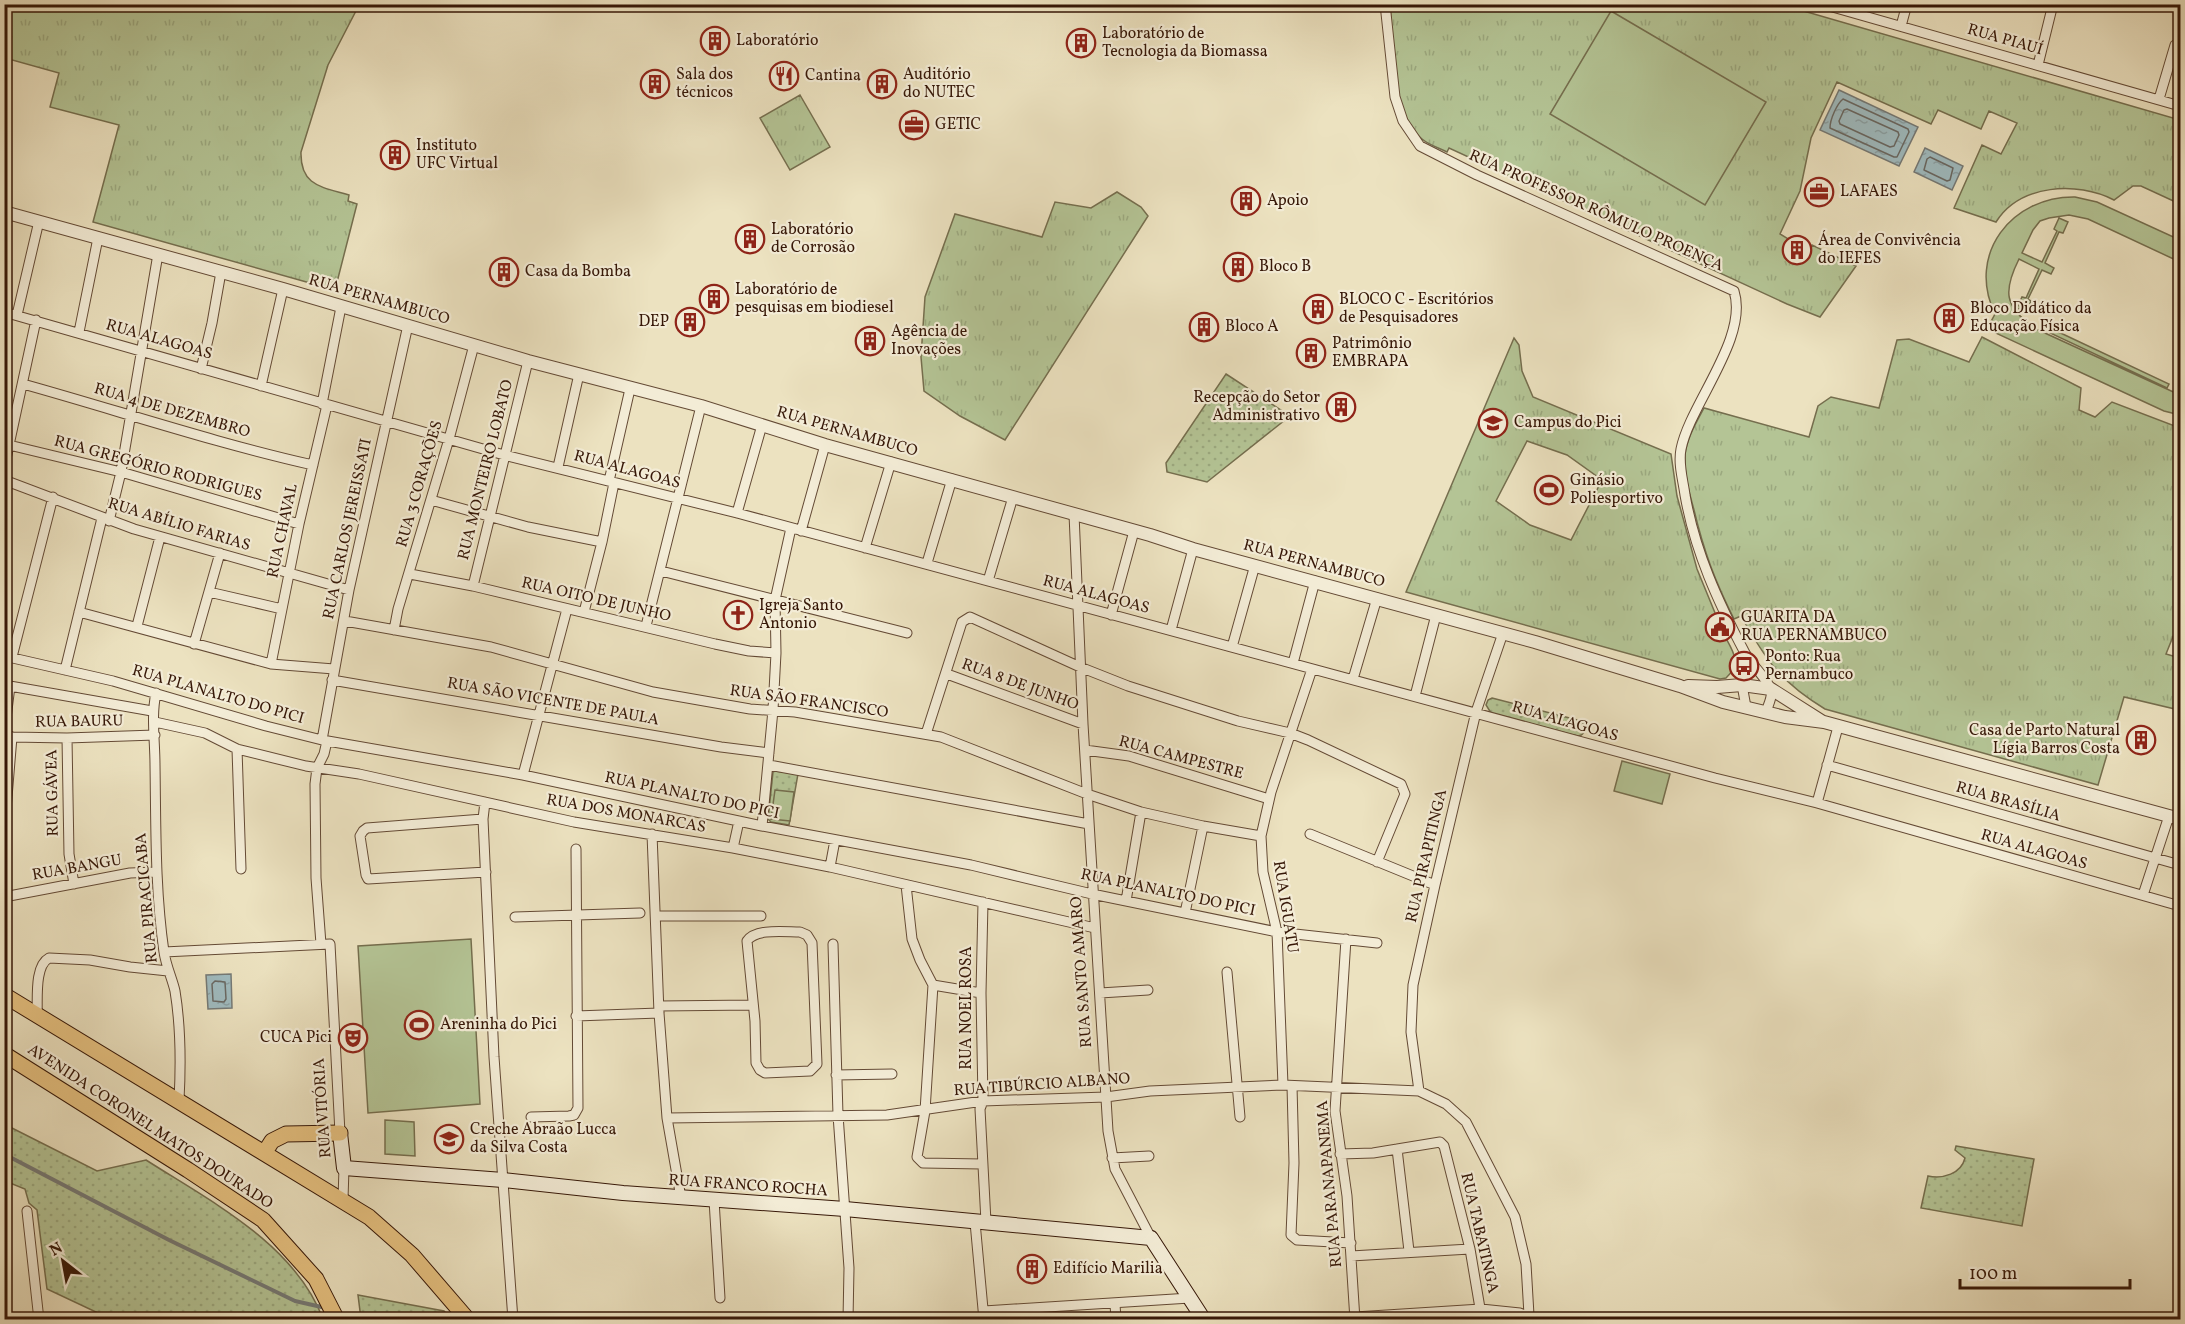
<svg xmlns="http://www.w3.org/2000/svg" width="2185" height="1324" font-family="Vollkorn,serif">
	<defs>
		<pattern id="grass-tufts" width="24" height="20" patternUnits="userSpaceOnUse" patternTransform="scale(1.5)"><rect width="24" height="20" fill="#b4c495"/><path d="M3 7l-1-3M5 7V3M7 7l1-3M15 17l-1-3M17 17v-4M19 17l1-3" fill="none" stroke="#9ba87f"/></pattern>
		<pattern id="park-dots" width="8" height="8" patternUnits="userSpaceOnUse" patternTransform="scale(1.5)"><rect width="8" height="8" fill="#b4c495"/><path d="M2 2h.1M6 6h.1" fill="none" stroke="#9ba87f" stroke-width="1.8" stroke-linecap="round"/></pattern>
		<pattern id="water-ripples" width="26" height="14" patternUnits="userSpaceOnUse" patternTransform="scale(1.5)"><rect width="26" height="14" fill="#9fbabe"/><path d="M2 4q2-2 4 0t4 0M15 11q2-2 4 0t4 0" fill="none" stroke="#8a9fa2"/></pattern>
	</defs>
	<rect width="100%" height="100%" fill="#ece2c0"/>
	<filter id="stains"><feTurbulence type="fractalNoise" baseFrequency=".00333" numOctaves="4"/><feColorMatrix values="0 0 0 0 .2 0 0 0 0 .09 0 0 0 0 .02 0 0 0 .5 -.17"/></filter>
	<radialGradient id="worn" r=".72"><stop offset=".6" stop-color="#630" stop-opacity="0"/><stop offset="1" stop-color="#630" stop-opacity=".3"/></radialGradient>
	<path fill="url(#grass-tufts)" stroke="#756e4e" stroke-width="1.5" fill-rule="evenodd" d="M4 5H359L328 65 301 152C300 186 322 187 349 195L348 201 357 204 335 290 93 222 119 125 50 107 59 73 5 58Z
		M1390 5H1783L2180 120V204L2141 186H2133L2114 200C2077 181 2020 184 1996 222L1954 208 1982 145 2001 154 2017 123 1989 111 1981 129 1938 110 1931 124 1837 82 1811 138 1800 191 1780 234 1790 240 1784 253 1803 261 1812 245 1856 266 1820 317 1787 304 1449 148 1447 152C1439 148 1429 145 1422 139 1390 113 1393 43 1390 5Z
		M800 95 830 147 790 170 760 118Z
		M1117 192 1141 207 1148 216 1005 440 960 416 924 391 921 357 925 297 955 214 1042 237 1055 202 1091 208Z
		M1982 337 2081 388 2079 410 2095 417 2112 402 2180 428V619L2166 654 2180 658V687L2175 709 2124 697 2098 785 1825 709C1780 682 1766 660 1741 616L1734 619C1715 581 1704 552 1694 510 1689 492 1684 474 1685 455 1687 438 1696 423 1704 408L1809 437 1818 406 1831 397 1879 408 1897 340 1909 339 1969 362Z
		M1514 338 1519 345 1522 371 1533 397 1671 454 1677 496 1697 569 1720 625 1717 626 1719 631H1722C1731 649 1744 662 1726 678L1720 679 1406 592ZM1527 441 1567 455 1602 480 1571 540 1530 525 1496 501Z"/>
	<path fill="url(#park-dots)" stroke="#756e4e" stroke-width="1.5" d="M1226 374 1290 416 1207 482 1167 472 1166 463Z
		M1492 698 1581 721 1584 725C1586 731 1583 736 1577 736L1491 713 1486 705 1488 700Z
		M775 771 798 774 789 825 771 822 768 819 773 772Z
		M4 1124 97 1171 146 1160C210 1201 295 1244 323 1319H222L98 1313 47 1289 37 1210 29 1203 25 1189 5 1181Z
		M1956 1146 2034 1159 2022 1226 1921 1208 1928 1176C1943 1179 1961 1174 1965 1158L1955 1150Z
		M358 1295 444 1311 451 1319H361Z"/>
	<path fill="#b4c495" stroke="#756e4e" stroke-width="1.5" d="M1611 11 1766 102 1705 205 1550 114Z
		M2075 197 2097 202 2180 240V262L2088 219 2069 215 2049 218 2040 221 2033 230 2022 253 2042 262 2057 231 2054 229 2059 218 2068 222 2063 233 2059 232 2045 263 2054 268 2051 274 2042 270 2028 299 2031 301 2026 313 2017 308 2022 297 2026 298 2039 269 2019 259C2003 291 2004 306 2034 328L2180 395V415L2164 411 1987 329 1995 314C1966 254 2012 196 2075 197Z
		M2050 328 2169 384 2167 388 2048 332Z
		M1622 761 1670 774 1662 804 1614 791Z
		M775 790 794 792 790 821 771 819Z
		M471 939 480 1104 368 1113 358 946Z
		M385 1120 414 1122 415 1156 385 1154Z"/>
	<path fill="url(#water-ripples)" stroke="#757975" stroke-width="1.5" d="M1839 90 1918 127 1899 166 1820 130Z
		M1925 148 1963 166 1952 190 1914 172Z
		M231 974 232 1008 208 1009 206 975Z"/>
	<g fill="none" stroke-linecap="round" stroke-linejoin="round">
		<path stroke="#6a6862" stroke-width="1.5" d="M1843 99 1908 129 1909 132 1897 157H1894L1830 128C1830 119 1837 104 1843 99Z
			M1847 109 1898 132 1899 135 1894 146 1890 147 1840 124 1839 121 1844 110Z
			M1930 157 1953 168 1950 180 1947 181 1924 170 1927 159Z
			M215 981 225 982 226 999 224 1002 213 1001 212 984Z"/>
		<path stroke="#757975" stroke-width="4" d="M4 1154 169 1240 295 1301 326 1308
			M363 1317 376 1320"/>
		<g stroke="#644a35" stroke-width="11">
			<path id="minor" d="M1385 4 1395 97 1403 121 1420 146 1477 175 1734 291C1749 338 1690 404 1681 449 1678 464 1683 480 1685 495 1695 552 1718 602 1745 653 1750 663 1769 681 1771 690 1773 697 1768 705 1766 712
				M1822 4 2180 106
				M1901 26 1907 4
				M2038 65 2053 4
				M2159 99 2175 45
				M4 312 504 455 737 513 1715 778 1817 803 2180 906
				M17 315 39 221
				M79 332 98 238
				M201 369 212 323 221 272
				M23 384C120 411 215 443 313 465
				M261 386 283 289
				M322 404 341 307
				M9 445 121 472 299 524
				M558 467 579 374
				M4 468 36 320
				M4 480 134 529 349 590
				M609 481 630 389
				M431 500 528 527 602 542
				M737 513 762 425
				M1074 514 1083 724 1108 1131 1115 1169 1151 1238
				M109 521 121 472 158 254
				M801 531 825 445
				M865 548 891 462
				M927 563 952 479
				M661 571 907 633
				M410 574 473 586 715 644 749 651 776 653
				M988 581 1013 497
				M473 586 528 361
				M209 592 282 609
				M79 612 271 664 334 669
				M584 612 602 542 614 483
				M1111 615 1134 531
				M345 621 491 647 653 692 750 709 795 712 941 737 1087 794 1141 812 1203 826 1261 836
				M137 626 160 537
				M646 626 701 406
				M394 630 398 609 449 439 474 345
				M1171 630 1193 549
				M194 644 220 553
				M1232 647 1255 565
				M4 656 113 681 266 726 322 740 523 775 762 826 971 865 1092 894 1277 932 1377 943
				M12 657 53 497
				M1293 663 1315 581
				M271 664 299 524 327 405
				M65 670 102 518
				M947 674 1083 724
				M1353 679 1377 598
				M332 680 721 747 769 753
				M4 685 152 711
				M10 686 4 734 12 737 67 738 155 735
				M156 693C151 716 155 741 155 765 156 828 155 890 164 952 166 966 172 978 175 991 181 1028 181 1064 179 1100
				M1415 696 1436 615
				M1746 707 1742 685 1749 660
				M155 722 205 733 237 749 306 766 359 774 574 822 733 848 830 867 1095 928
				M926 734 962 622 970 617 1080 667 1128 686 1238 721 1290 733 1308 740 1401 784 1405 794 1377 862
				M67 738 69 854 74 884
				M322 740 349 590 408 325
				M237 749 241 869
				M1085 750 1129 756 1269 799
				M769 765 1089 824
				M1827 765 2180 865
				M523 775 567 609
				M485 802 483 819 494 1057 513 1320
				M1817 803 1838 727
				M483 819 367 828 363 831 360 836 366 875 368 879 486 872
				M762 826 773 710 776 653 775 600 791 528
				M4 833 12 737
				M652 834 659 1013 667 1118 681 1198
				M1310 834 1435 885
				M733 848 739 821
				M830 867 835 840
				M906 885 912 939 920 960 933 985 925 1111 917 1157 923 1163 982 1164
				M2143 895 2169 816
				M4 897 130 873 156 872
				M1126 901 1141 812
				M983 902 981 993 983 1101 980 1109 986 1222
				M1185 913 1203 826
				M656 916H761
				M515 917 640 913
				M800 932 807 935 812 943 817 1064 810 1071 765 1073 760 1070 756 1063 755 1021 747 941C756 928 785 932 800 932Z
				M1346 939 1335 1111 1347 1196 1355 1320
				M321 944 316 878 315 784 317 768 324 754 327 741
				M833 944 838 1115 849 1268 848 1320
				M164 952 330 944 340 1133
				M1227 972 1240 1117
				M933 985 981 993
				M1100 993 1148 990
				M659 1006 753 1005
				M37 1015C38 1000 34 966 49 958L90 960 130 967 168 971
				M576 1016 659 1013
				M836 1075 892 1074
				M1283 1085 1277 932 1263 872 1261 836 1271 792 1312 669
				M1292 1086 1294 1163 1291 1235 1297 1240 1351 1243
				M1419 1091 1411 1032 1413 985 1435 885 1476 712 1503 633
				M531 1117 569 1116 574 1115 578 1108 576 849
				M667 1118 887 1115 983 1101 1106 1097 1150 1091 1283 1085 1419 1091 1446 1104 1466 1122 1515 1217 1526 1264 1529 1315
				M1397 1149 1409 1251
				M1340 1154 1373 1153 1440 1142 1444 1146 1470 1249 1482 1320
				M1112 1158 1149 1156
				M343 1199 344 1168
				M714 1200 720 1298
				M27 1211 39 1320
				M975 1222 984 1320
				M1351 1256 1470 1249
				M1115 1304 1116 1320
				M984 1311 1190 1298
				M1355 1317 1481 1309 1520 1313 1536 1320"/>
		</g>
		<g stroke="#644a35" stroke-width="14">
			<path id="tertiary" d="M4 212 283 289 528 361 701 406 825 445 1150 535 1193 549 1535 642 1680 686 1723 702 1785 717 1824 722 2180 819
				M1688 686 1717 687 1742 685 1771 689 1823 722"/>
		</g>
		<g stroke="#361707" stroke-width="16">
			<path id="secondary" d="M340 1133 344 1168 503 1180 623 1193 845 1209 1151 1238 1204 1320"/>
		</g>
		<g stroke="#361707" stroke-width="17">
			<path id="primary" d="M4 995 369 1217 412 1255 468 1320
				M4 1054 188 1170 263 1220 316 1279 337 1320
				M265 1152 272 1141 286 1134 340 1133"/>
		</g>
		<use href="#minor" stroke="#f3ecd6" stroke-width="9"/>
		<use href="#tertiary" stroke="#f3ecd6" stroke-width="12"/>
		<use href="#secondary" stroke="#f3ecd6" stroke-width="14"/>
		<use href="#primary" stroke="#e6c180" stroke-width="15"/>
	</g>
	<defs>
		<g id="building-ring" transform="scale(1.5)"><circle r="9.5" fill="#f3ecd6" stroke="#8f2418" stroke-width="1.5"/><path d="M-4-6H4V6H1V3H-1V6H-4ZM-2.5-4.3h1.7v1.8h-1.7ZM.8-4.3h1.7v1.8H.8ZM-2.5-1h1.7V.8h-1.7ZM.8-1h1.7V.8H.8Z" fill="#8f2418"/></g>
		<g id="restaurant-ring" transform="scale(1.5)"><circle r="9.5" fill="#f3ecd6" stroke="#8f2418" stroke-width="1.5"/><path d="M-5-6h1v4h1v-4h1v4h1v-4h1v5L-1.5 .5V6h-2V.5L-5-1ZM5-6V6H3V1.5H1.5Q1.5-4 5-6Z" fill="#8f2418"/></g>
		<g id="office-ring" transform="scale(1.5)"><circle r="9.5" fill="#f3ecd6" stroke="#8f2418" stroke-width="1.5"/><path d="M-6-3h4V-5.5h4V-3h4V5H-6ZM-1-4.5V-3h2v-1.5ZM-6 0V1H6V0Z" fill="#8f2418"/></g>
		<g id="university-ring" transform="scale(1.5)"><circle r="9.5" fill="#f3ecd6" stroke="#8f2418" stroke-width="1.5"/><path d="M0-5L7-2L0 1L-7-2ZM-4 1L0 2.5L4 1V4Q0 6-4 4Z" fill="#8f2418"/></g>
		<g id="stadium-ring" transform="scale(1.5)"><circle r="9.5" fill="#f3ecd6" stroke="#8f2418" stroke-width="1.5"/><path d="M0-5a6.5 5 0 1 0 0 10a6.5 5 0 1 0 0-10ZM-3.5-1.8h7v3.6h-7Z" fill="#8f2418"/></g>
		<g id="church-ring" transform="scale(1.5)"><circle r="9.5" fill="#f3ecd6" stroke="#8f2418" stroke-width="1.5"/><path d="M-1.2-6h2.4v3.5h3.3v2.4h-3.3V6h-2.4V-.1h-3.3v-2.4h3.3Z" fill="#8f2418"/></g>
		<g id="civic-ring" transform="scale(1.5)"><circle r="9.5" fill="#f3ecd6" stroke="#8f2418" stroke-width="1.5"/><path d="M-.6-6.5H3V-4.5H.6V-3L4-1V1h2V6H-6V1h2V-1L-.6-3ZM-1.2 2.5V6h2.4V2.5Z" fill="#8f2418"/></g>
		<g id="bus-ring" transform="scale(1.5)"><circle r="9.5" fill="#f3ecd6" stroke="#8f2418" stroke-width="1.5"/><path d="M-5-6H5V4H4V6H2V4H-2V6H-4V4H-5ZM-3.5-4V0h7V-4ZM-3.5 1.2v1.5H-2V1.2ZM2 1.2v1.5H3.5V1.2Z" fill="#8f2418"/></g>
		<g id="theatre-ring" transform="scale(1.5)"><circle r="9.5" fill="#f3ecd6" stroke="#8f2418" stroke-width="1.5"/><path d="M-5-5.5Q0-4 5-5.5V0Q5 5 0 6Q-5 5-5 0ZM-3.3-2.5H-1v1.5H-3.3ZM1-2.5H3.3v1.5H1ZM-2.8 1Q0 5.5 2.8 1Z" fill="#8f2418"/></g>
		<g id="school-ring" transform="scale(1.5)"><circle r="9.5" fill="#f3ecd6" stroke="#8f2418" stroke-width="1.5"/><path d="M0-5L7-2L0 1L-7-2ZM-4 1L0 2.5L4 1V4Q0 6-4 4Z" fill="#8f2418"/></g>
	</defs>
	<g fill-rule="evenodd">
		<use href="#building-ring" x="715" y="41"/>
		<use href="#building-ring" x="1081" y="43"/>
		<use href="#restaurant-ring" x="784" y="76"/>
		<use href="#building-ring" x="655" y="84"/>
		<use href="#building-ring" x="882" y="84"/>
		<use href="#office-ring" x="914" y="125"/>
		<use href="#building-ring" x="395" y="155"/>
		<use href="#office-ring" x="1819" y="192"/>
		<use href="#building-ring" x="1246" y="201"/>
		<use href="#building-ring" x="750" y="239"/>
		<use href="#building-ring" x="1797" y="250"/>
		<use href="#building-ring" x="1238" y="267"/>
		<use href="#building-ring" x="504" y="272"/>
		<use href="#building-ring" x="714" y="299"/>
		<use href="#building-ring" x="1318" y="309"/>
		<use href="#building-ring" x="1949" y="318"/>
		<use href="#building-ring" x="690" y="322"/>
		<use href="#building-ring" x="1204" y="327"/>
		<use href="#building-ring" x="870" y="341"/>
		<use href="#building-ring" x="1311" y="353"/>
		<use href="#building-ring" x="1341" y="407"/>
		<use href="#university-ring" x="1493" y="423"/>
		<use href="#stadium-ring" x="1549" y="490"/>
		<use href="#church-ring" x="738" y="615"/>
		<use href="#civic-ring" x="1720" y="627"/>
		<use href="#bus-ring" x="1744" y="666"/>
		<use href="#building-ring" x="2141" y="740"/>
		<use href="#stadium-ring" x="419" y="1025"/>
		<use href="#theatre-ring" x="353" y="1038"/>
		<use href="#school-ring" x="449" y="1139"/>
		<use href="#building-ring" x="1032" y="1269"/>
	</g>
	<g text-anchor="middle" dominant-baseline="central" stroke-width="4.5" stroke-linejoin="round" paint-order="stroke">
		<g font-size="16" fill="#361707" stroke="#f3ecd6" text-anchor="start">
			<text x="1102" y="34">Laboratório de<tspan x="1102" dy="18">Tecnologia da Biomassa</tspan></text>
			<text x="736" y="41">Laboratório</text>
			<text x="676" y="75">Sala dos<tspan x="676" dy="18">técnicos</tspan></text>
			<text x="903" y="75">Auditório<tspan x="903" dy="18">do NUTEC</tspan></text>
			<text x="805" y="76">Cantina</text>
			<text x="935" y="125">GETIC</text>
			<text x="416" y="146">Instituto<tspan x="416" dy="18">UFC Virtual</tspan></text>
			<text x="1840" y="192">LAFAES</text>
			<text x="1267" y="201">Apoio</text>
			<text x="771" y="230">Laboratório<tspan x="771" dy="18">de Corrosão</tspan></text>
			<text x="1818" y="241">Área de Convivência<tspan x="1818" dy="18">do IEFES</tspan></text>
			<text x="1259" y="267">Bloco B</text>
			<text x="525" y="272">Casa da Bomba</text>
			<text x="735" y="290">Laboratório de<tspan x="735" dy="18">pesquisas em biodiesel</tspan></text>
			<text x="1339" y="300">BLOCO C - Escritórios<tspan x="1339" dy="18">de Pesquisadores</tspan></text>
			<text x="1970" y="309">Bloco Didático da<tspan x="1970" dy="18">Educação Física</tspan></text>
			<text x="669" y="322" text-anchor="end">DEP</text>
			<text x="1225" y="327">Bloco A</text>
			<text x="891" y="332">Agência de<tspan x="891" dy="18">Inovações</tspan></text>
			<text x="1332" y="344">Patrimônio<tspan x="1332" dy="18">EMBRAPA</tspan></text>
			<text x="1320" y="398" text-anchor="end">Recepção do Setor<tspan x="1320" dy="18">Administrativo</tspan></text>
			<text x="1514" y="423">Campus do Pici</text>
			<text x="1570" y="481">Ginásio<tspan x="1570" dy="18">Poliesportivo</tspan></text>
			<text x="759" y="606">Igreja Santo<tspan x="759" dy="18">Antonio</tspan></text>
			<text x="1741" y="618">GUARITA DA<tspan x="1741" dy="18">RUA PERNAMBUCO</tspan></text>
			<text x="1765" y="657">Ponto: Rua<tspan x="1765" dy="18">Pernambuco</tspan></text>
			<text x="2120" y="731" text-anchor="end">Casa de Parto Natural<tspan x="2120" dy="18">Lígia Barros Costa</tspan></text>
			<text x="440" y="1025">Areninha do Pici</text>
			<text x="332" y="1038" text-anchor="end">CUCA Pici</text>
			<text x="470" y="1130">Creche Abraão Lucca<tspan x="470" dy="18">da Silva Costa</tspan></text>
			<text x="1053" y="1269">Edifício Marilia</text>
		</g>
		<g font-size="16" fill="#361707" stroke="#f3ecd6">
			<text transform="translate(2005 40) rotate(16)">RUA PIAUÍ</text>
			<text transform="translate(1596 211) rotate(24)">RUA PROFESSOR RÔMULO PROENÇA</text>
			<text transform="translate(379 300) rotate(16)">RUA PERNAMBUCO</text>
			<text transform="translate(159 340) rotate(16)">RUA ALAGOAS</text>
			<text transform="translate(172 411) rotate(16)">RUA 4 DE DEZEMBRO</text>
			<text transform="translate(847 432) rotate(16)">RUA PERNAMBUCO</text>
			<text transform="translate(158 469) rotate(15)">RUA GREGÓRIO RODRIGUES</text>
			<text transform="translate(486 470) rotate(-76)">RUA MONTEIRO LOBATO</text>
			<text transform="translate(627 470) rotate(15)">RUA ALAGOAS</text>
			<text transform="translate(420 484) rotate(-74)">RUA 3 CORAÇÕES</text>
			<text transform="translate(179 525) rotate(17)">RUA ABÍLIO FARIAS</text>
			<text transform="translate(348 529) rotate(-78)">RUA CARLOS JEREISSATI</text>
			<text transform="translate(283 531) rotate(-78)">RUA CHAVAL</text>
			<text transform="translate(1314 564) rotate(15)">RUA PERNAMBUCO</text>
			<text transform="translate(1096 595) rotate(15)">RUA ALAGOAS</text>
			<text transform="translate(596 600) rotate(13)">RUA OITO DE JUNHO</text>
			<text transform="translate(1020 685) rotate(20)">RUA 8 DE JUNHO</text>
			<text transform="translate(218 695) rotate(16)">RUA PLANALTO DO PICI</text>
			<text transform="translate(553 702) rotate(10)">RUA SÃO VICENTE DE PAULA</text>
			<text transform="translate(809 702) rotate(8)">RUA SÃO FRANCISCO</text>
			<text transform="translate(79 722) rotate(-1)">RUA BAURU</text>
			<text transform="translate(1565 722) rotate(16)">RUA ALAGOAS</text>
			<text transform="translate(1181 758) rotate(15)">RUA CAMPESTRE</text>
			<text transform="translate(53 793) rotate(-91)">RUA GÁVEA</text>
			<text transform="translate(692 796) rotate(12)">RUA PLANALTO DO PICI</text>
			<text transform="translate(2008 802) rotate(16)">RUA BRASÍLIA</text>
			<text transform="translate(626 814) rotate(10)">RUA DOS MONARCAS</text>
			<text transform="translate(2034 850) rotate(16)">RUA ALAGOAS</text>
			<text transform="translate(1427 856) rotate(-77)">RUA PIRAPITINGA</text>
			<text transform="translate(77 868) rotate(-10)">RUA BANGU</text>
			<text transform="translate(1168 893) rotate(12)">RUA PLANALTO DO PICI</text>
			<text transform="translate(147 898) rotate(-95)">RUA PIRACICABA</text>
			<text transform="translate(1285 907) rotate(81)">RUA IGUATU</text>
			<text transform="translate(1082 972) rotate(-94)">RUA SANTO AMARO</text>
			<text transform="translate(967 1008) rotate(-90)">RUA NOEL ROSA</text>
			<text transform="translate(1042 1085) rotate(-4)">RUA TIBÚRCIO ALBANO</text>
			<text transform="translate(323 1108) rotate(-94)">RUA VITÓRIA</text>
			<text transform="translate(150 1127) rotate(33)">AVENIDA CORONEL MATOS DOURADO</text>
			<text transform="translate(1330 1184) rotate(-95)">RUA PARANAPANEMA</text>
			<text transform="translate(748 1186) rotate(4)">RUA FRANCO ROCHA</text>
			<text transform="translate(1479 1233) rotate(77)">RUA TABATINGA</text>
		</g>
	</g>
	<rect width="2185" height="1324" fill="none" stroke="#ece2c0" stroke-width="24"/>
	<rect x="6" y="6" width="2173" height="1312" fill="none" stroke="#361707" stroke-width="3"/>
	<rect x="12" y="12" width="2161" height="1300" fill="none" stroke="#361707" stroke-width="1.5"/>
	<g transform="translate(63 1261) rotate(329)" stroke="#f3ecd6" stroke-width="4.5" paint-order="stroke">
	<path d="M0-4.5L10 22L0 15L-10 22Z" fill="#361707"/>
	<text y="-9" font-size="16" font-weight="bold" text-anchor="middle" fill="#361707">N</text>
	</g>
	<path d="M1960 1279v9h170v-9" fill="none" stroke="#361707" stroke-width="3"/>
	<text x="1969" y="1279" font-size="18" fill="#361707" stroke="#f3ecd6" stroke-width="4.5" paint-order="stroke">100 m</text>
	<rect width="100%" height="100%" filter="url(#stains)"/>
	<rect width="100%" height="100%" fill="url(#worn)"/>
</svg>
